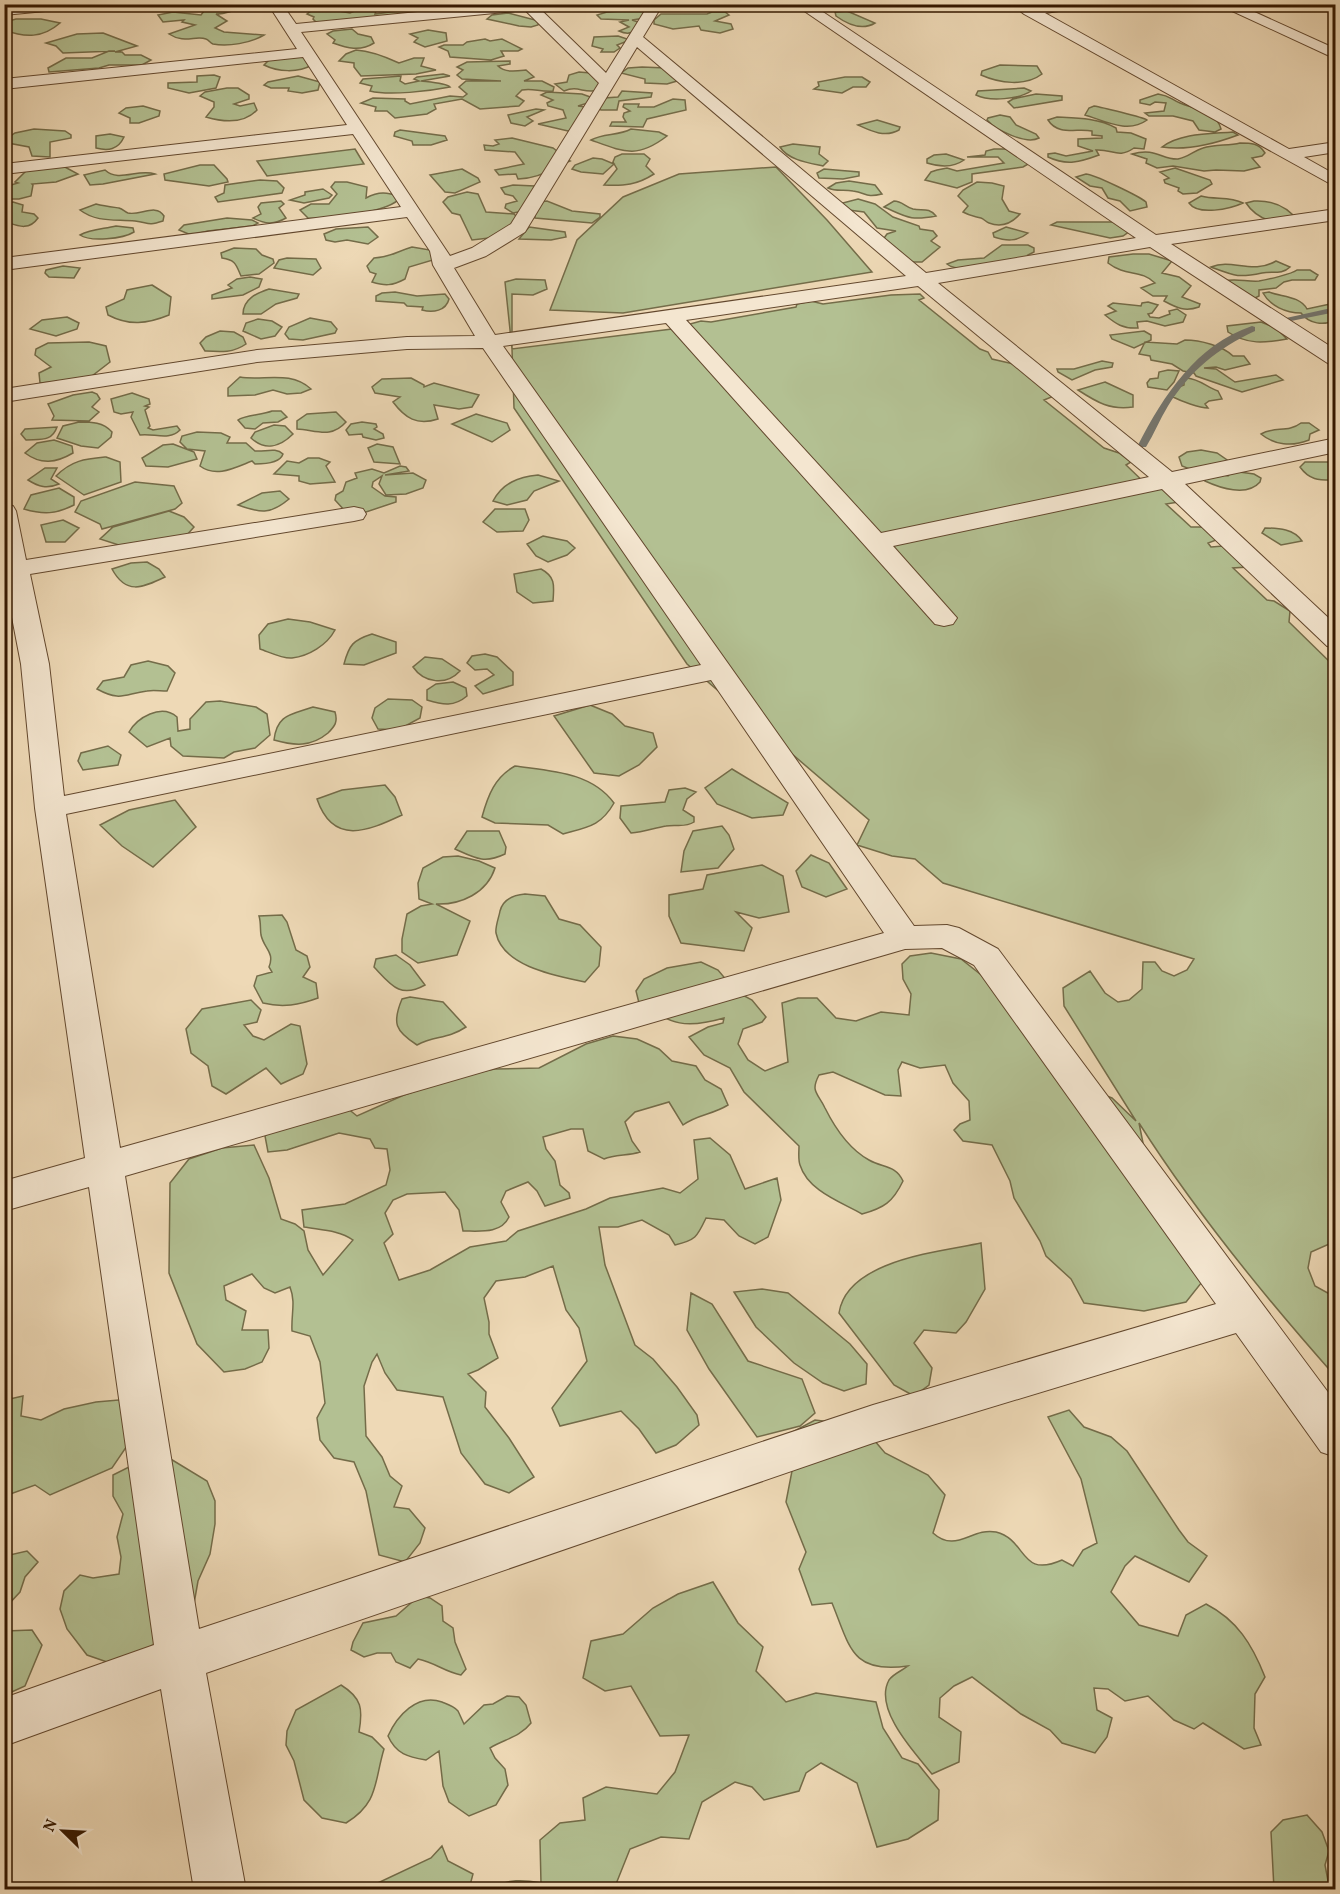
<svg xmlns="http://www.w3.org/2000/svg" width="1340" height="1894" font-family="Vollkorn,serif">
	<rect width="100%" height="100%" fill="#eed9b6"/>
	<filter id="stains"><feTurbulence type="fractalNoise" baseFrequency=".00333" numOctaves="4"/><feColorMatrix values="0 0 0 0 .2 0 0 0 0 .09 0 0 0 0 .02 0 0 0 .5 -.17"/></filter>
	<radialGradient id="worn" r=".72"><stop offset=".6" stop-color="#630" stop-opacity="0"/><stop offset="1" stop-color="#630" stop-opacity=".3"/></radialGradient>
	<path fill="#b3c092" stroke="#746c49" stroke-width="1.5" d="M394 4H422L400 10 376 11 375 14 419 8 431 12 318 24 313 19 314 17 307 14 311 11 303 8 308 5H339L338 11 350 13 357 10 367 11 368 8 358 5Z
		M244 5 271 7C261 15 248 8 236 10 229 11 224 15 216 14L227 21 215 28 224 32 264 35C251 43 228 47 213 44 210 43 209 40 206 39 196 35 184 44 169 34L195 25 182 22 184 20 163 22 158 15 173 12 201 15 204 11 216 8 243 7Z
		M631 5 648 11 645 18 632 20 641 23C635 32 630 36 619 31L629 27 620 22 629 20 601 19 597 15 607 12 623 11 620 9Z
		M847 11 875 23C862 31 847 24 836 16L835 12Z
		M712 12H725L729 15 715 21 731 24 733 29 720 33 701 30 699 26 673 29 654 24V20L661 14H707Z
		M508 13 539 21 538 25 531 27 519 26 487 19 492 15Z
		M16 19H41L60 23C43 38 25 38 5 30V22Z
		M352 29 358 34 371 37 374 43C360 52 347 48 333 43L335 40 327 34 333 31Z
		M428 30 446 33 447 41 425 47 414 42 418 38 410 34Z
		M103 33 137 46 115 52H122L125 55H141L151 60 142 65H109L99 68 49 72 48 68 66 58H92L109 51H115L63 53 56 46 46 43 77 34Z
		M618 36 630 40 617 45 620 48 614 52H601L603 49 592 46 594 37Z
		M485 39 490 41 502 39 522 49 518 51H501L504 56 491 60 450 57 448 51 439 47 444 45H463L467 42Z
		M356 50C372 51 386 57 399 63L414 58H424L421 66 436 70 416 74 361 76 354 67V63L339 61 346 54Z
		M282 55 305 57 312 65C298 73 278 72 264 65L271 58Z
		M510 61V64L498 66C505 73 517 71 526 70L534 77 524 81H542L554 87 553 91C540 92 533 88 522 90L516 96 524 101 519 106 480 109 462 99 434 104 436 109 427 114 395 118 387 111H375L376 107 361 103 373 98 405 99V101L410 104 450 96 463 97 467 94 459 87 466 81H501L462 79 457 75 463 70 457 67 467 62Z
		M1000 65 1037 66 1042 74C1025 87 999 83 981 75L982 71Z
		M642 67 666 68 677 81 667 84 645 83V79L621 73 628 68Z
		M579 72 591 73 602 80 599 90C583 94 579 85 564 91L555 84 567 82 569 75Z
		M443 74 450 76 421 81C429 82 446 83 450 87 430 91 389 96 370 91L372 86 360 83 363 79 401 76 400 81 405 84 419 81 414 79 417 77Z
		M214 75 220 77 216 88 189 93 168 88V83L197 82V76Z
		M298 76 320 82 318 90 302 93 288 91 289 88H271L264 85 268 82Z
		M845 77H862L870 82 866 87H853L842 93 814 89 819 86 818 82Z
		M227 88H238L249 95V99L234 104 240 106 254 103 257 110C244 124 223 122 206 117L214 107V102L200 96 205 92Z
		M1024 88 1031 91C1019 99 990 102 976 95L978 91Z
		M622 91 652 93 651 97 619 101 617 110H601L596 107 604 98 618 97Z
		M547 92 582 94 593 98 591 102 578 106 586 107 574 129 568 131 538 124 566 118 563 110 548 106 547 103 553 100 541 95Z
		M1036 94 1062 96V100L1014 108 1008 102 1013 99Z
		M1158 94C1171 96 1170 99 1180 103 1194 109 1217 111 1221 129L1215 132 1199 130 1193 121 1173 116H1149L1145 113 1164 111 1166 103 1155 102 1150 105 1140 103V100Z
		M673 99 685 100 686 110 647 119 643 127 610 126 612 122H626L623 117 624 113 630 111 623 107 624 104H639L638 107H654Z
		M143 106 160 111 159 116 139 123H130V118L119 113 126 108Z
		M1094 106C1100 107 1143 117 1147 120 1128 134 1105 121 1085 115L1089 108Z
		M536 109 544 110 527 117 533 121 525 126 511 123 508 115Z
		M1000 115 1010 117 1016 125 1036 134 1039 138C1026 145 996 130 987 120L988 118Z
		M1057 117C1077 118 1098 118 1116 128L1117 132 1131 133 1146 139 1144 149 1134 148C1118 159 1113 149 1096 150L1099 155C1080 162 1067 166 1048 157V154L1055 153 1066 156 1093 151 1078 146V139L1102 138V136L1092 135V131C1077 128 1058 136 1048 120Z
		M877 120 900 127 899 130C885 138 871 131 858 125Z
		M34 129 65 131 71 135V138L50 142V157L32 156 29 147 8 143 6 139 15 133Z
		M631 129 659 132 667 136C637 159 624 152 591 140 604 133 618 136 631 129Z
		M400 130 445 136 447 140 431 145H413L412 141 394 136 395 132Z
		M1233 132 1238 135C1214 144 1187 151 1162 147 1181 133 1209 134 1233 132Z
		M110 134 124 137C118 150 108 151 96 148V136Z
		M512 138 553 148 557 151V155L570 161C549 169 542 178 518 179L516 174 499 175 495 170 524 164 515 152 485 150 484 145 493 146 499 144 495 140Z
		M1240 143C1251 143 1259 143 1265 153L1262 156 1252 158 1260 167 1244 171 1216 170 1204 171 1173 166 1157 168 1146 163 1147 159 1132 154C1156 147 1162 160 1178 159 1189 157 1193 151 1203 148 1215 144 1228 146 1240 143Z
		M793 144 820 147 819 154 828 161 823 166C809 163 788 160 780 147Z
		M355 149 364 164 267 176 257 161Z
		M994 149H1007L1030 163 1023 167 972 174V182L957 188 925 180 931 172 937 170 947 168 957 171 1004 163 998 157H967L985 155 986 151Z
		M622 154H644L650 159 646 166 654 174C637 185 624 186 604 185L617 169 613 162 615 157Z
		M946 154 964 160C953 168 940 167 927 163V159L934 155Z
		M593 158 602 159 614 164 603 174 581 172 572 169 575 165Z
		M200 165H214L227 179 228 182 209 186 165 180 164 174Z
		M63 166 78 174 56 182 32 184 33 185 31 196 19 199H9L10 194 7 191 11 185 18 183 15 182 26 171Z
		M776 167 827 220 872 272 623 313 550 310 577 240 623 197 679 174Z
		M1175 168 1210 180 1212 184 1197 193 1183 194 1178 191 1179 188 1165 183 1164 180 1169 178 1160 172Z
		M462 169 478 178 480 182 455 193 445 192 430 175Z
		M824 169 859 172V176L843 179 819 178 817 173Z
		M105 170C119 183 138 168 155 174L103 184 90 185 84 175Z
		M1086 174C1093 174 1139 196 1146 202L1147 207 1130 211 1120 201 1108 198 1102 188 1090 186 1076 177Z
		M260 180 277 181 284 188 282 193 218 202 215 197 224 193 225 185Z
		M849 181 875 185 882 194C865 198 867 193 853 191 843 189 837 192 828 188L836 183Z
		M335 182H347L367 187 366 198C379 191 387 192 401 197 390 213 327 219 308 218L300 210 311 204H329L337 194 331 187Z
		M977 182 992 183 1004 186 1002 199 1009 211 1020 214C1012 223 1002 228 989 223 986 222 984 219 981 218 974 216 970 216 963 212L968 206 958 196 963 190Z
		M513 185 535 186 540 202 547 201 572 211 600 214V217L592 223 535 218V209L513 213 505 208 506 204 517 201 513 196 505 194 501 188Z
		M323 189 332 195 329 198 304 203 290 200 305 195V192Z
		M467 192 478 194 486 212 514 214 520 220 489 238 472 240 460 215 452 213 443 202 448 197Z
		M1201 196C1216 200 1229 196 1243 203 1230 209 1198 216 1189 203Z
		M858 199 875 204 893 217 919 226 920 229 933 231 937 236 931 241 940 247 922 262H905L882 241 887 234 896 231 877 228 864 212 841 209 839 204Z
		M281 201 284 204 279 208 286 218C274 225 265 224 253 218L261 214 258 207 261 203Z
		M894 201C902 201 905 207 913 209 922 211 929 207 936 216 910 221 907 217 884 207Z
		M1254 201C1273 200 1288 207 1299 222 1280 227 1257 220 1246 203Z
		M13 202 23 205 22 212 34 214 38 218C29 231 18 226 6 222L5 203Z
		M96 204C104 206 112 207 119 208 123 209 125 212 128 213 140 216 156 203 164 216L163 221C147 226 150 223 135 221 116 219 97 223 80 210Z
		M227 218 252 220 258 223 253 226 208 231 191 235 179 230 184 225Z
		M1057 222H1114L1130 231 1123 236 1110 238 1051 225Z
		M116 226 133 228 134 232C123 239 90 242 80 235 91 229 104 229 116 226Z
		M368 227 378 237 368 244 347 240 335 242 326 240 324 234 336 229Z
		M529 227 565 232 566 237 551 240 519 239Z
		M1006 227 1028 233C1017 242 1006 241 994 237L993 233Z
		M1002 245H1028L1034 248V252L1028 255 1030 257C1012 261 961 276 947 264L958 260 984 258Z
		M412 247 436 251 433 260 409 267 405 279C392 286 385 286 372 282L376 274 370 272 367 266 374 258C392 257 395 252 412 247Z
		M234 248 256 249 262 255 273 259 274 263 259 274 241 276C236 265 236 260 222 258L221 253Z
		M1133 254H1149L1172 261 1162 273 1179 277 1191 286 1182 297 1200 304 1199 307C1185 312 1177 308 1164 301L1167 296H1153L1141 288 1155 283C1141 269 1126 277 1108 263L1109 257Z
		M287 258 316 259 321 268 313 275 274 268 279 260Z
		M1276 261 1290 267C1282 275 1272 271 1262 273 1238 278 1235 276 1211 267 1232 258 1252 275 1276 261Z
		M63 266 80 268 74 278 49 277 45 273 46 270Z
		M1297 270H1310L1318 275 1315 280H1292L1284 282 1276 288 1259 290V296L1253 299 1224 281C1236 278 1247 282 1259 281 1266 280 1292 274 1297 270Z
		M250 277 262 279 259 287 243 295 212 299V295L232 288 228 285 237 279Z
		M516 279 545 280 547 289 533 295 512 294V349L672 329 701 321 711 322 796 307 797 304 811 301 823 304 891 295 920 294 924 298 919 300 980 349 988 352 992 359 1031 368 1054 396 1044 400 1104 448 1119 453 1131 462 1126 465 1149 487 1166 486 1185 501 1166 504 1191 527H1208L1224 537 1208 543 1211 547 1236 545 1248 567 1233 568 1267 600 1274 601 1290 611 1289 622 1335 667 1336 1241 1311 1252 1308 1268 1315 1286 1335 1297V1376C1264 1296 1196 1213 1139 1123L1147 1163 1202 1282 1186 1302 1144 1311 1084 1303 1071 1279 1046 1256 1040 1241 1014 1198 1010 1181 992 1145 963 1141 954 1130 960 1124 970 1120 969 1101 953 1083 945 1065 920 1068 902 1062 898 1070 901 1096 885 1095 833 1072 819 1075C810 1092 818 1093 825 1108 835 1128 849 1149 869 1160 883 1168 896 1165 903 1181 893 1202 884 1208 862 1214 841 1202 808 1191 800 1165 798 1159 799 1152 799 1146L744 1092 730 1068 704 1055 689 1037 708 1027 723 1023 724 1018C686 1029 672 1025 639 1003L636 991 644 979 667 968 701 962 718 970 739 995 741 994 752 1000 766 1017 762 1022 743 1029 738 1044 748 1060 765 1071 788 1062 782 1003 798 998H817L836 1018 856 1021 881 1012 909 1015 911 994 903 979 902 964 910 956 931 953 961 959 999 989 1058 1078 1112 1098 1136 1121 1064 1006 1063 988 1090 971 1105 993 1118 1002 1129 1000 1142 989 1143 962H1155L1162 971 1174 976 1187 970 1194 959 943 883 915 859 892 856 857 845 869 820 687 664 514 408 512 349 505 282Z
		M152 285 171 297 169 315C147 324 129 326 108 315L106 307 124 299 127 290Z
		M269 289 299 294 297 298 276 304 261 314H243C243 299 257 293 269 289Z
		M395 292 417 296 445 294 449 299C446 311 433 313 422 310L423 307 407 306 404 303 376 301V296L382 293Z
		M1269 292C1282 297 1300 296 1307 309L1335 303V320C1324 326 1309 324 1301 313 1286 313 1270 306 1263 293Z
		M1148 302 1158 305 1152 313 1148 314 1150 317 1159 318 1170 314 1169 311 1177 309 1186 315 1183 322 1165 326 1147 321 1137 322 1138 328C1123 329 1116 324 1105 315L1116 311 1108 306 1113 303 1141 306 1142 303Z
		M67 317 79 323 77 329 56 336 30 329 42 320Z
		M310 318 331 322 337 329 335 333 303 340 289 339 285 334 289 327Z
		M258 319 272 321 282 327 275 336 261 339 243 331 246 323Z
		M1261 322 1276 328 1287 339C1265 343 1247 345 1228 332L1227 326Z
		M220 331 234 332 243 337 246 344C233 353 221 352 205 351L200 343 206 337Z
		M1144 331 1151 335V340L1134 348 1112 339 1110 335Z
		M1185 340C1200 340 1223 346 1233 356H1244L1250 364 1225 370 1216 367 1204 368 1216 369 1235 382 1276 375 1283 380 1242 392 1196 376 1194 373 1183 371 1172 364 1151 360 1150 356 1139 354 1145 342 1177 344Z
		M89 342 106 346 110 362 88 379 40 383 39 373 51 367 35 355 36 349 48 343Z
		M1102 361 1113 363 1112 367 1095 370 1072 380 1058 372 1057 369H1074Z
		M1168 370 1179 371 1174 382 1167 390 1148 387 1147 383 1150 379 1158 378 1159 372Z
		M240 377C264 381 290 370 311 389L301 393 287 394 273 390 255 395 228 396V388Z
		M411 378 424 385V387L434 383 479 395 472 407 459 409 434 405 438 419C417 426 405 418 393 402L400 397 375 393 372 387 382 379Z
		M1187 378C1199 379 1207 387 1218 391L1222 399 1209 401 1205 404 1208 408C1199 408 1181 401 1173 397L1176 388 1184 385V379Z
		M1105 382 1133 395V407C1110 410 1098 403 1078 390Z
		M92 392 97 394 100 399 92 407 99 412 89 421 52 420 54 416 48 404 73 395Z
		M132 393 149 399 150 404 145 406 149 407 145 410 150 426 148 428 153 430 177 426 180 430C169 441 154 433 140 435L131 417 133 412 121 414 114 412 111 399Z
		M272 411H281L287 417 278 422 263 423 255 429 245 428 238 420C244 415 262 415 272 411Z
		M336 412 346 422C331 439 316 430 297 429V421L307 414Z
		M476 414 507 423 510 430 492 442 452 424Z
		M79 422C92 422 103 422 112 432L111 437 98 448 81 446 57 438 63 426Z
		M362 422 376 424 377 427 374 429 383 434 384 438 376 440 363 437 362 434 349 435 346 430 351 424Z
		M1301 423H1309L1319 430 1310 434 1309 440C1292 447 1274 445 1261 434 1274 426 1288 433 1301 423Z
		M274 425 285 426 293 434C280 447 265 451 251 438L255 432Z
		M57 427C52 442 40 439 26 440L21 434 25 429Z
		M197 432 221 433 230 437 227 443H246L255 451C265 452 276 447 283 454 280 463 264 464 255 464L252 461C234 468 216 478 200 466L205 451 187 449 180 442 182 436Z
		M54 440 72 446 73 453C56 463 41 465 25 453L37 443Z
		M173 444 194 452 197 459 168 467 146 466 142 458 163 445Z
		M377 444 393 447 400 464 374 462 368 448Z
		M1201 450 1217 453 1233 464 1195 471 1182 466 1179 457 1187 452Z
		M106 457 120 462 121 482 84 495 56 476C72 460 85 459 106 457Z
		M308 458H319L330 462 326 466 335 482 310 484 299 481V476L274 474 287 461 299 463Z
		M1305 462H1335V480C1320 480 1310 481 1300 467Z
		M400 466 406 467 409 471 385 475 413 473 426 480 423 488 406 494 386 495 379 484 382 476 373 482 372 487 385 496 396 497V502L366 512H346L335 500 336 495 343 491 346 482 357 478 355 473 372 469 384 473Z
		M45 468H57L51 479 59 484C47 489 39 487 28 480Z
		M1232 471 1254 474 1261 478 1260 482C1247 497 1220 488 1205 481L1207 476 1219 474 1228 476Z
		M538 475 559 481 534 491 527 500 507 505 493 501C503 483 518 477 538 475Z
		M135 482 174 486 182 503 175 509 102 529 100 524 75 512 81 501Z
		M59 488 74 497V505C56 514 44 515 24 509L31 495Z
		M280 491 289 499C270 515 260 513 238 505L262 493Z
		M495 509H525L529 520 523 531 497 532 483 522Z
		M169 511 184 517 194 527 185 537 128 548 100 539 113 527Z
		M63 520 79 528 65 542H46L41 525Z
		M1265 528C1279 528 1294 529 1302 541L1281 545 1262 533Z
		M543 536 567 541 575 548 567 555 548 562 536 556 527 544Z
		M147 562 159 569 165 577C142 588 126 595 112 569L131 563Z
		M541 569C556 577 554 586 553 601L533 603 517 592 514 574Z
		M288 619 310 622 335 630C327 645 309 656 292 658 283 659 269 652 260 649L259 635 268 624Z
		M372 634 396 642V653L364 665 344 664C349 645 353 640 372 634Z
		M485 654 497 657 513 672V685L483 694 475 686 494 675 487 669 475 670 467 663 472 656Z
		M425 657 442 659 460 671C446 686 424 683 413 667Z
		M148 661 168 666 175 673 167 691C160 691 153 690 147 691 124 694 121 702 97 689L103 681 124 677 131 665Z
		M453 682 466 688 467 696C454 707 443 705 427 700V690L436 684Z
		M388 699 412 700 422 707 420 718 398 730 378 729 372 718 375 708Z
		M220 701 256 707 267 714 270 735 255 748 234 752 224 758 183 756 171 746 170 738 147 747 129 732C137 718 161 703 177 717L178 731 190 729V719L206 702Z
		M590 705 612 714 625 726 653 733 657 747 639 765 619 776 594 773 554 716Z
		M313 707 335 712C338 722 335 726 328 733 311 747 295 746 274 740 277 714 291 715 313 707Z
		M108 746 121 755 118 765 83 770 78 761 81 753Z
		M515 766C551 771 591 772 614 803 601 826 588 827 563 834L548 825 495 823 482 817C488 795 495 777 515 766Z
		M732 769 788 803 783 815 752 818 717 804 705 788Z
		M385 785 395 797 402 815C368 831 333 846 317 799L342 790Z
		M685 788 696 792 687 799 683 810 694 817V822C685 828 676 824 666 826 654 828 644 832 631 833L620 818 621 806 665 802 669 790Z
		M175 800 196 827 153 867 122 846 100 825 129 810Z
		M722 826 729 835 734 849 718 868 681 872 684 851 693 831Z
		M467 831H499L506 847 505 854C484 864 475 858 455 849Z
		M811 855 829 863 847 889 826 897 802 887 796 871Z
		M458 856 479 861 495 868C487 893 461 905 436 904L470 921 457 955 418 963 402 952V939L407 914 421 906 432 904 419 899 418 883 423 868 443 857Z
		M762 865 783 876 789 912 759 918 736 912 752 928 744 951 681 943 669 916V895L703 889 707 875Z
		M525 894 545 896 559 919 580 925 601 947 599 966 585 982C557 976 503 967 496 933 495 927 499 917 500 911 503 899 514 895 525 894Z
		M282 915 287 922 296 950 307 956 310 967 303 977 316 983 318 998C299 1005 283 1008 263 1003L254 986 257 976 272 972 269 967C275 952 264 949 261 935 260 929 261 922 259 916Z
		M396 955 410 965 425 985C400 999 391 985 374 967L376 959Z
		M410 997 443 1002 466 1027C446 1040 436 1035 417 1045 395 1031 392 1023 402 999Z
		M251 1000 261 1010 257 1022 244 1025 253 1036 264 1040 291 1024 300 1026 307 1064 303 1074 281 1084 266 1068 226 1094 212 1086 208 1066 191 1053 186 1029 202 1009Z
		M613 1036 637 1039 659 1049 672 1061 696 1066 705 1080 721 1089 728 1105C712 1115 698 1114 683 1125L669 1102 635 1112 625 1122 632 1141 640 1152C628 1156 615 1154 604 1159L588 1151 583 1129H571L543 1137 546 1149 555 1161 560 1185 569 1193 570 1198 545 1206 537 1191 528 1182 506 1191 501 1202 509 1217C501 1234 480 1231 463 1231L459 1210 445 1192 407 1194 393 1200 385 1213 393 1234 384 1243 399 1280 430 1270 470 1247 506 1241 518 1231 586 1209 610 1198 663 1188 680 1193 698 1179 694 1140 710 1138 730 1155 745 1189 777 1178 781 1200 768 1237 755 1244 739 1236 724 1220 706 1218C697 1237 696 1240 675 1245L669 1235 642 1220 618 1227H599L605 1265 635 1345 653 1359 677 1387 697 1415 699 1425 676 1445 656 1453 639 1429 621 1411 560 1426 552 1408 587 1361 579 1328 566 1310 553 1266 525 1277 496 1281 484 1298 489 1322V1334L498 1358 478 1370 468 1374 486 1392 485 1407 509 1438 534 1477 509 1493 485 1484 461 1453 443 1397 397 1390 385 1373 377 1354 372 1362 364 1386 366 1436 382 1457 390 1476 402 1486 394 1507 409 1509 425 1528 420 1543 405 1562 379 1555 366 1491 354 1462 334 1458 320 1440 317 1418 325 1403 320 1362 310 1336 292 1331C291 1314 296 1303 290 1287L275 1293 264 1288 252 1274 224 1286 226 1300 246 1311 242 1330H268L269 1348 262 1362 245 1369 224 1372 197 1344 169 1273 170 1183 189 1159 222 1148 254 1145 269 1178 281 1219 295 1224 304 1231 308 1250 323 1275 353 1240C339 1230 321 1230 304 1227L302 1210 345 1204 386 1185 390 1170 387 1149 375 1148 370 1139 339 1133 287 1150 268 1152 265 1136 295 1105 347 1108 357 1116 404 1095 466 1074 495 1069 539 1068 586 1044Z
		M981 1243 985 1289 966 1322 956 1333 924 1330 914 1343 932 1368 929 1385 914 1396 894 1385 839 1313C847 1260 939 1252 981 1243Z
		M762 1289 788 1293 850 1344 867 1364 866 1384 844 1391 823 1383 794 1363 756 1327 734 1292Z
		M691 1293 712 1304 748 1361 802 1379 815 1413 800 1426 757 1437 709 1369 687 1330Z
		M23 1396 21 1416 41 1420 64 1409 96 1402 130 1399 131 1440 112 1468 50 1495 35 1485 5 1496V1400Z
		M1069 1410 1084 1427 1111 1437 1127 1451 1179 1530 1188 1542 1207 1556 1189 1582 1135 1556 1125 1566 1111 1592 1139 1625 1178 1636 1186 1615 1206 1604C1237 1620 1252 1644 1265 1677L1255 1694 1254 1728 1261 1745 1244 1749 1203 1723 1194 1729 1174 1720 1148 1696 1125 1701 1108 1689 1094 1688 1097 1710 1112 1718 1107 1737 1095 1753 1062 1743 1050 1730 1021 1714 972 1677 954 1686 940 1698 939 1717 961 1732 959 1762 932 1774C915 1753 873 1709 889 1680 893 1674 903 1670 908 1666 851 1674 850 1647 832 1603L812 1605 799 1569 806 1552 786 1502 792 1471 787 1435 815 1420 839 1423 868 1433 885 1453 928 1475 945 1495 933 1533C956 1554 972 1527 996 1532 1028 1540 1019 1579 1062 1560L1073 1566 1083 1550 1097 1543 1081 1479 1048 1417Z
		M169 1458 207 1481 215 1501V1524L210 1554 198 1581 192 1615 147 1649 107 1662 87 1655 67 1629 60 1609 64 1591 80 1575 93 1578 119 1574 121 1557 117 1537 123 1514 113 1496V1475L133 1465Z
		M27 1551 38 1562 25 1577 20 1592 5 1608V1556Z
		M713 1582 738 1623 763 1647 756 1671 786 1702 816 1693 876 1702 883 1728 902 1758 918 1764 939 1790 938 1820 908 1839 877 1847 857 1783 821 1763 806 1773 799 1791 764 1800 752 1787 735 1782 702 1802 689 1839 661 1837 630 1849 614 1889H552L544 1885 548 1889H493C506 1878 525 1880 541 1883L540 1840 560 1823 585 1820 583 1798 606 1787 657 1794 675 1772 689 1735 660 1736 631 1686 605 1691 583 1678 591 1641 623 1634 653 1608 678 1594Z
		M419 1596 430 1598 442 1606 443 1621 453 1628 455 1642 466 1669 461 1675C443 1671 436 1663 418 1659L410 1668 396 1662 391 1653H377L364 1657 351 1650 353 1642 363 1623 396 1616Z
		M32 1630 42 1645 25 1686 5 1695V1631Z
		M341 1685C362 1698 363 1709 359 1732L372 1737 384 1749C374 1782 379 1803 346 1823L322 1818 304 1800 294 1761 286 1745 287 1731 296 1710Z
		M507 1696 519 1697 526 1705 531 1723C520 1737 505 1739 490 1748L495 1758 505 1769 508 1785 496 1805 469 1816 449 1802 443 1786 439 1751 426 1760C408 1757 396 1754 388 1736 397 1716 417 1693 442 1702 447 1704 454 1706 458 1711 460 1715 462 1720 464 1724L484 1705 493 1704Z
		M1307 1815 1322 1832 1329 1851 1325 1865 1329 1886 1335 1889H1274L1271 1832 1283 1820Z
		M442 1846 448 1861 473 1874 469 1889H365L431 1858Z"/>
	<g fill="none" stroke-linecap="round" stroke-linejoin="round">
		<path fill="#757770" fill-rule="evenodd" d="M1336 307V312L1281 323 1277 320Z
			M1252 326 1255 327V331C1218 348 1190 371 1168 406 1160 419 1154 434 1146 447H1140L1138 445C1164 395 1196 345 1252 326Z"/>
		<g stroke="#63482e" stroke-width="2">
			<path id="minor" d="M27 4H83L76 8 4 15V7Z
				M268 4H282L296 24 499 4H535L606 73 649 4H663L643 37 926 273 1136 238 794 4H811L1156 235 1336 209V220L1171 244 1336 350V366L1329 364 1150 247 938 283 1172 472 1336 438V452L1185 484 1336 625V648L1327 646 1162 489 893 546 957 618 953 624 944 626 935 624 666 323 503 346 914 926 947 925 959 928 998 949 1336 1403V1457L1321 1452 1236 1333 873 1443 206 1673 246 1890H194L161 1689 4 1746V1698L154 1645 89 1187 4 1211V1181L85 1158 35 808 21 664 4 576V504L13 506 16 511 26 560 354 507 363 509 366 514 363 519 354 521 30 574 49 664 64 796 701 665 483 348 407 349 257 362 4 402V389L257 350 407 337 475 336 433 265 430 251 407 217 4 270V258L401 207 353 134 4 174V164L347 125 303 57 4 89V79L297 49ZM525 10 599 83 511 224 472 248 450 256 301 32ZM637 47 906 276 495 335 454 268 486 256 525 232ZM918 286 1149 477 881 533 686 320ZM711 680 884 933 120 1148 66 814ZM942 948 974 965 1216 1304 873 1405 199 1629 125 1176 905 949Z
				M1011 4H1086L1079 8 1045 13 1289 149 1336 142V152L1304 157 1336 175V187L1024 14Z
				M1217 4H1237L1336 49V59Z"/>
		</g>
		<use href="#minor" fill="#f4e6d0" fill-rule="evenodd"/>
	</g>
	<rect width="1340" height="1894" fill="none" stroke="#eed9b6" stroke-width="24"/>
	<rect x="6" y="6" width="1328" height="1882" fill="none" stroke="#351800" stroke-width="3"/>
	<rect x="12" y="12" width="1316" height="1870" fill="none" stroke="#351800" stroke-width="1.5"/>
	<g transform="translate(63 1831) rotate(294)" stroke="#f4e6d0" stroke-width="4.5" paint-order="stroke">
	<path d="M0-4.5L10 22L0 15L-10 22Z" fill="#351800"/>
	<text y="-9" font-size="16" font-weight="bold" text-anchor="middle" fill="#351800">N</text>
	</g>
	<rect width="100%" height="100%" filter="url(#stains)"/>
	<rect width="100%" height="100%" fill="url(#worn)"/>
</svg>
